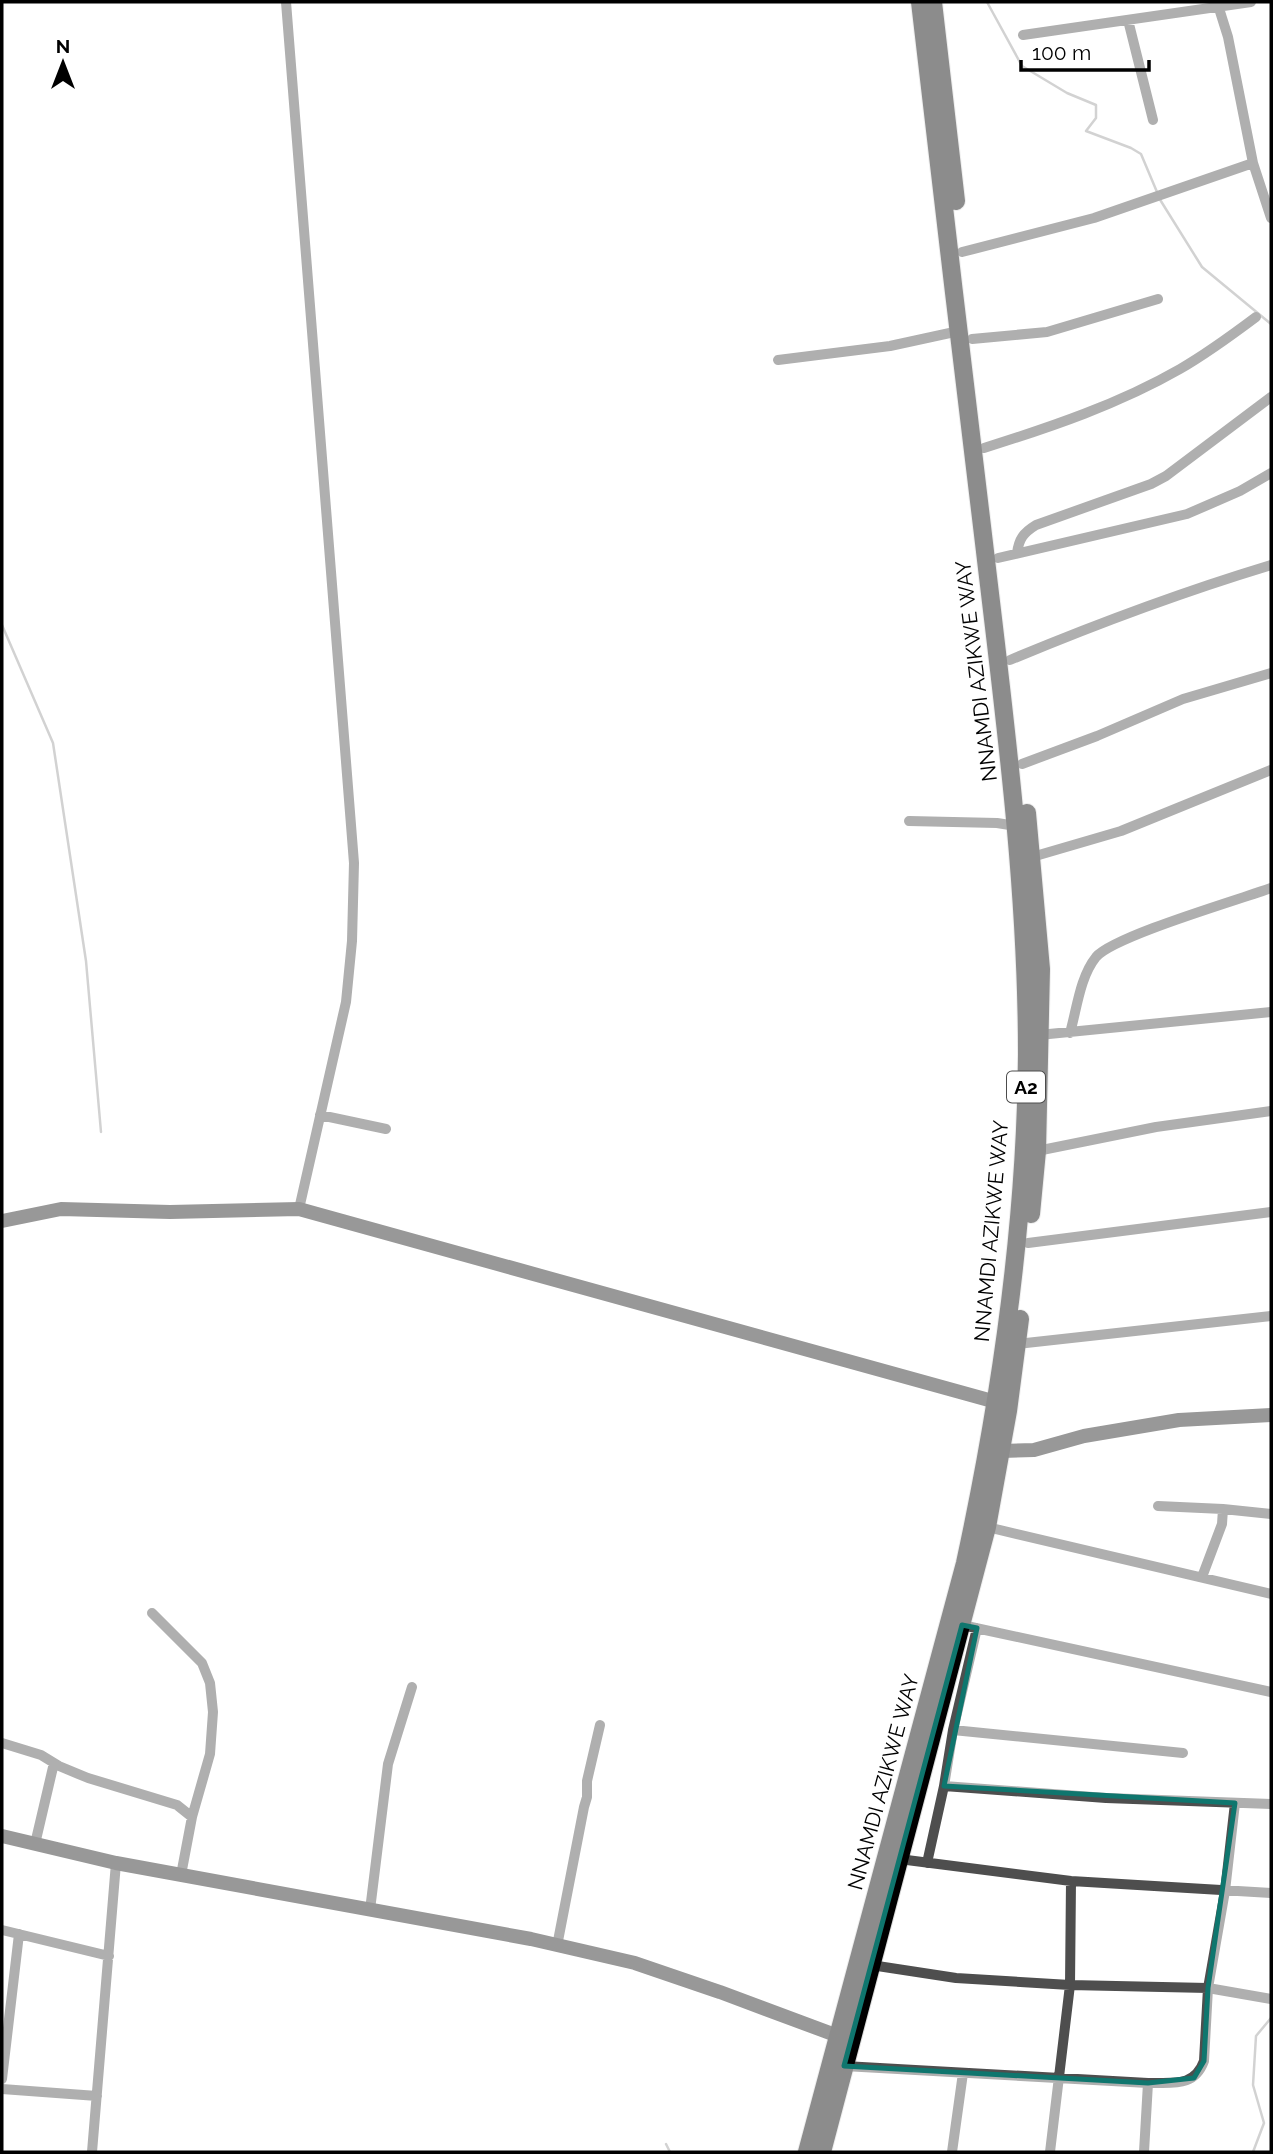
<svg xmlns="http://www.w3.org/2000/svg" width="1273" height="2154" font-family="Raleway,sans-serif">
	<rect width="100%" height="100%" fill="#fff"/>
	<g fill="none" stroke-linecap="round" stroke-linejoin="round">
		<path stroke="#9c9c9c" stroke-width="2.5" d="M987 2 1022 66 1067 93 1096 105V118L1086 131 1131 148 1141 154 1157 192
			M1159 198 1202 267 1271 324
			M2 625 53 743 86 961 101 1132
			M666 2144 670 2152
			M1253 2152 1264 2123 1253 2085 1256 2036 1271 2018"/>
		<g stroke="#dbdbdb" stroke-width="20">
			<path id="highway" d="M933 2 956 201
				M1027 813 1041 969 1037 1151 1031 1214
				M807 2152 965 1563C1001 1396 1026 1225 1027 1054 1027 883 1004 713 984 543 962 363 941 182 920 2
				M822 2152 987 1527 1008 1411 1020 1319"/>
		</g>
		<path stroke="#4e4e4e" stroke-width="10" d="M286 2 354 863 352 941 346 1002 299 1209
			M1217 2 1228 37 1253 163 1271 218
			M1128 20 1153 120
			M1023 35 1251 2
			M962 252 1094 218 1253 163
			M972 339 1047 332 1158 299
			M778 360 890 346 959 331
			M984 448C1051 427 1119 404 1180 369 1206 354 1232 335 1256 317
			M1017 553C1019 539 1023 533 1036 525L1151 484 1166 476 1271 397
			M998 558 1187 514 1240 491 1271 473
			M1010 660C1096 624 1182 592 1271 565
			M1022 764 1097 736 1183 699 1271 673
			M909 821 997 823 1016 826
			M1032 857 1121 831 1271 770
			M1070 1033C1077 1008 1080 977 1096 957 1114 936 1238 900 1271 888
			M1039 1035 1271 1012
			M320 1115 386 1129
			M1037 1151 1156 1127 1271 1111
			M1028 1243 1271 1212
			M1017 1344 1271 1316
			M1158 1506 1223 1509
			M987 1527 1271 1594
			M1202 1577 1222 1524 1223 1509 1271 1514
			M152 1613 202 1663 210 1683 213 1712 210 1754 192 1817 181 1875
			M962 1625 1271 1692
			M953 1730 1183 1753
			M2 1743 41 1755 59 1766 88 1778 177 1805 192 1817
			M944 1786 953 1730 977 1628
			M35 1844 54 1763
			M899 1859 1071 1881 1271 1893
			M927 1863 944 1786 1106 1798 1271 1804
			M370 1910 388 1764 412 1687
			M2 1930 109 1956
			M557 1946 584 1807 587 1797V1781L600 1725
			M871 1965 956 1978 1070 1985 1208 1988 1271 1999
			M844 2066 1148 2083C1172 2082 1194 2088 1204 2061L1208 1988 1225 1891 1235 1803
			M2 2079 19 1934
			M2 2089 97 2096
			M92 2152 116 1863
			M952 2152 963 2073
			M1050 2152 1070 1985 1071 1881
			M1144 2152 1148 2083"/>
		<path stroke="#1b1b1b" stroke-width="14" d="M2 1221 61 1209 170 1212 299 1209 996 1402
			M1001 1451 1034 1450 1084 1436 1179 1420 1271 1415
			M2 1836 116 1863 531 1939 635 1963 720 1992 838 2036"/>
		<use href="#highway" stroke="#000" stroke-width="18"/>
	</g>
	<path d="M0 0H1273V2154H0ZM962 1625 977 1628 944 1786 1235 1803 1208 1988 1204 2061 1194 2078 1148 2083 844 2066Z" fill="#fff" fill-opacity=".55" fill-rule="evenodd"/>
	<path fill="none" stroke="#0f766e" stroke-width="5" stroke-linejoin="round" d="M962 1625 977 1628 944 1786 1235 1803 1208 1988 1204 2061 1194 2078 1148 2083 844 2066Z"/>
	<g text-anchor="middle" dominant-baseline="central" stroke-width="6" stroke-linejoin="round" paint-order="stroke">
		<rect fill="#fff" stroke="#4c4c4c" stroke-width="2" x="1007" y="1071.5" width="38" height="31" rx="5"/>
		<g font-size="19" font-weight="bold" fill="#000">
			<text x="1026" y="1087">A2</text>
		</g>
		<g font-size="21" fill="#000" stroke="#fff">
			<text transform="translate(976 671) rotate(-97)">NNAMDI AZIKWE WAY</text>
			<text transform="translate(991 1231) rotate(-85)">NNAMDI AZIKWE WAY</text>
			<text transform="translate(883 1782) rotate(-75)">NNAMDI AZIKWE WAY</text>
		</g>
	</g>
	<rect width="1273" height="2154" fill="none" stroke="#000000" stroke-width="7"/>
	<g transform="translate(63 63)" stroke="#ffffff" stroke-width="5" paint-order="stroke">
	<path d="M0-5L12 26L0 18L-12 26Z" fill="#000000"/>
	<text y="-10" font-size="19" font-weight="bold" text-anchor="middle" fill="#000000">N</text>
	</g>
	<path d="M1021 60v10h128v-10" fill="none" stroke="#000000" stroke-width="3.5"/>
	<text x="1032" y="60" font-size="21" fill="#000000" stroke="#ffffff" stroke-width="5" paint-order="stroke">100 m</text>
</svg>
